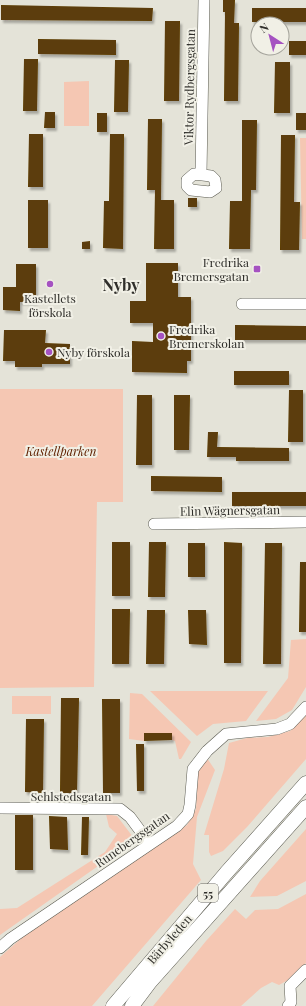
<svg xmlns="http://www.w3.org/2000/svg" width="306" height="1006" font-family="'Playfair Display',serif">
	<defs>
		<filter id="shadow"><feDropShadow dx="2" dy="3" stdDeviation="1" flood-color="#0004"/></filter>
	</defs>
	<rect width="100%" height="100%" fill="#e4e3d8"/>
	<path fill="#f5c7b3" d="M89 81V126H64V82Z
		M300 138H306V239H302Z
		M0 389H123V502H97L94 687 0 688Z
		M306 639V687L292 710 276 719 256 721 288 678 291 640Z
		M150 691H268L246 721 213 724 197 736Z
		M130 693 142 694 191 742 181 759H179L175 741 172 740V733H144V741L129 739Z
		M12 696H51V714H12Z
		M306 711V759L247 827 223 851 211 856 209 852V835H204L224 769 229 743 247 738 268 737 290 731Z
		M207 758 215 770 197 817 193 864 201 880 92 1006H0V957L33 928 187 825 196 809 198 770Z
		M106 814 117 816 133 837 118 852 0 935V909L17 908 105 852 117 834 109 827Z
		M306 829V881L277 896 250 897 260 881Z
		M306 894V963L288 980 279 985 272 982 261 988 241 1006H153L206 941 235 909 246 919 255 910 278 909Z"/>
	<path fill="#5c3c07" filter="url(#shadow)" d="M223 0H235L234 23H239L238 101H224L225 12H223Z
		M1 5 153 8 152 21 1 20Z
		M252 8H306V22H252Z
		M165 21H180L179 101H164Z
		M38 39 116 40V55L38 54Z
		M289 41H306V55H289Z
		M24 59H38L37 111H23Z
		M115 60H129L128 112H114Z
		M275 62H290V113H274Z
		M45 112H55V128H44Z
		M97 113H107V132H97Z
		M296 113H306V130H296Z
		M148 119H162L161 200H174V249H154L155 190H147Z
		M242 120H257L256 190H251L250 249H229L230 201H242Z
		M29 134H43V187H28Z
		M110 134H124L123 249 103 248 104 201H109Z
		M281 135H295L294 202H300L299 250H280Z
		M188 198H197V207H188Z
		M28 200H48V248H28Z
		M90 241V249H82V242Z
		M146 263H178V297H191V361H187V373L132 372V341L153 342V323H130V301H146Z
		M16 264H36V302H20V311L3 310V287H16Z
		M235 325 306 326V340H235Z
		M4 330H46L45 343 70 344V364H42V367H15V361H3Z
		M234 371H289V385H234Z
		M289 390H303V442H288Z
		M137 395H152V465H136Z
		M174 395H190L189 450H174Z
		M208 432H218L217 447 289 448V461H236V457H207Z
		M151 476 222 477V492L151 491Z
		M232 492H306V506H232Z
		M112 542H130V596H112Z
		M149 542H166L165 597H148Z
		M224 542 242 543 241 663H224Z
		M188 543H205V577H188Z
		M265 543H282L281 664H263Z
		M300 562H306V632H299Z
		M112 609H130L129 664H112Z
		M147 610H165L164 664H146Z
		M188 610H206L207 645 189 644Z
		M61 698H79L77 793H60Z
		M102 699H120V793H103Z
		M26 719H44L43 793 25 792Z
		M144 733H172V740L144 741Z
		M136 744H144V791H137Z
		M15 815H33V870H15Z
		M49 816 67 817 68 850 50 849Z
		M82 817H89L88 855H81Z"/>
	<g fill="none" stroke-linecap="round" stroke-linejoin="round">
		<g stroke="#5b5b51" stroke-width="12">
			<path id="minor" d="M194 174 211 176 215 180 216 188 210 192 191 190 187 186V180Z
				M201 174 204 0
				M242 304H306
				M154 524 306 522
				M0 808 120 809 130 817 150 844
				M0 948 10 939 177 826 188 814 190 805 193 769 207 751 226 734 277 729 290 724 306 707
				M288 1006 291 1002 290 986 306 970"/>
		</g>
		<g stroke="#5b5b51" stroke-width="15">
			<path id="major" d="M113 1006 226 873 306 783
				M132 1006 150 982 306 807"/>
		</g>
		<use href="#minor" stroke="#fff" stroke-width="11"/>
		<use href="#major" stroke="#fff" stroke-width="14"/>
	</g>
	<g fill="#a552c1" stroke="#f1f0e6" stroke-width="1.5">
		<rect x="253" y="265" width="8" height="8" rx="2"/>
		<circle cx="50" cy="284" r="4"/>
		<circle cx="161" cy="336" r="4"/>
		<circle cx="49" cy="352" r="4"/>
	</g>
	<g text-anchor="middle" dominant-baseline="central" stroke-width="4" stroke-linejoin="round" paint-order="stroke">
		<rect fill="#f1f0e6" stroke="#6a6963" stroke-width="1" x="198" y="884" width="20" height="18" rx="3"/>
		<g font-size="11" font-weight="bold" fill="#302f2b">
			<text x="208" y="893">55</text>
		</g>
		<g font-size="12" fill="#302f2b" stroke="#f1f0e6">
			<text transform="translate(189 87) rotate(-89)">Viktor Rydbergsgatan</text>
			<text transform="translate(230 510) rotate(-1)">Elin Wägnersgatan</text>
			<text x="71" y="796">Sehlstedsgatan</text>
			<text transform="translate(132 839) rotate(-35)">Runebergsgatan</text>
			<text transform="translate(169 939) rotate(-49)">Bärbyleden</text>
		</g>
		<g font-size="12" fill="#302f2b" stroke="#f1f0e6" text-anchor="start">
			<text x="249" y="262" text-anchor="end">Fredrika<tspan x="249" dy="14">Bremersgatan</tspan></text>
			<text x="50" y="298" text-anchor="middle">Kastellets<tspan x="50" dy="14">förskola</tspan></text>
			<text x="169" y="329">Fredrika<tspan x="169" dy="14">Bremerskolan</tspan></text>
			<text x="57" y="352">Nyby förskola</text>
		</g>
		<g font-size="12" font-style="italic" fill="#602100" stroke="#f1f0e6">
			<text x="61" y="451">Kastellparken</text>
		</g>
		<g font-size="16" font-weight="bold" fill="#302f2b" stroke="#f1f0e6">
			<text x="121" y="284">Nyby</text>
		</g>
	</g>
	<g transform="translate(270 36) rotate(324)"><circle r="19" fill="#f1f0e6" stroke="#a4a39b"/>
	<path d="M0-3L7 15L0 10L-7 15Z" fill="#a552c1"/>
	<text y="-6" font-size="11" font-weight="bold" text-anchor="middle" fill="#302f2b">N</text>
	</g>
</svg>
